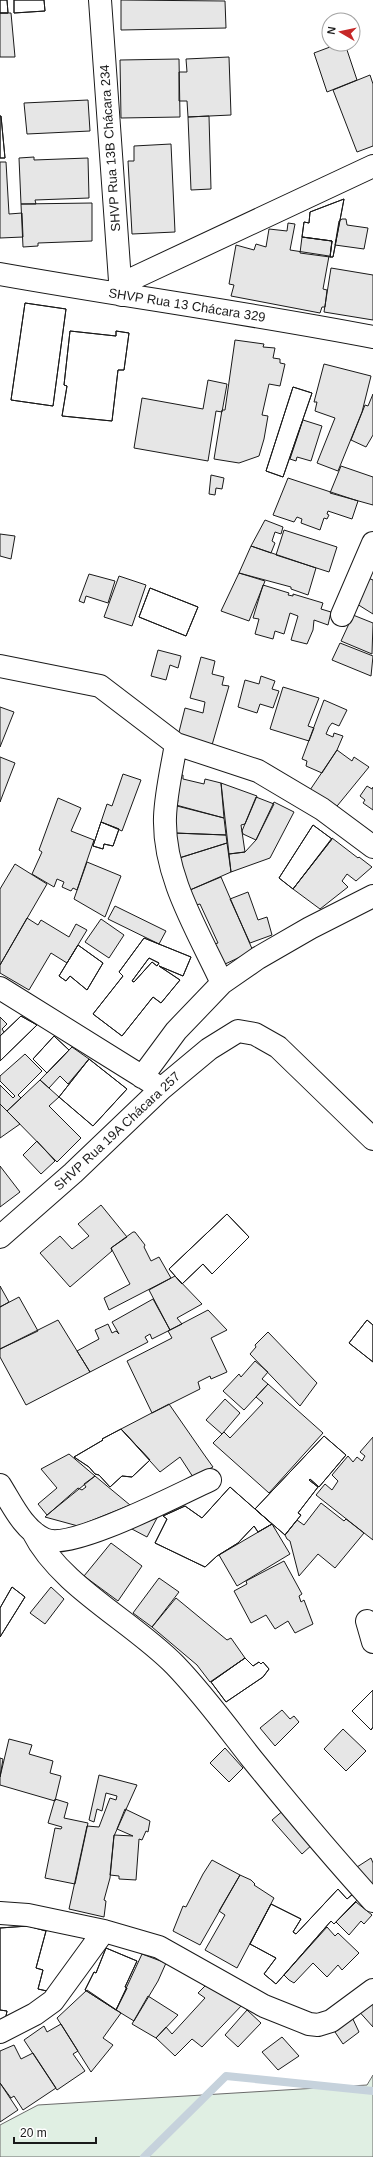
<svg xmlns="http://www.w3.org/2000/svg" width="373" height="2157" font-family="Helvetica,sans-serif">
	<rect width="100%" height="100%" fill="#fff"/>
	<path fill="#e0efe3" stroke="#6a6a6a" d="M373 2075V2157H0V2125L38 2105 367 2085Z"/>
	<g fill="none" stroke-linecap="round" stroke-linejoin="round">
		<path stroke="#c6d2dc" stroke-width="8" d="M144 2157 226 2076 373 2091"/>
	</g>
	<path fill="#e6e6e6" stroke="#1a1a1a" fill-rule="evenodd" d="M0 0H7L8 13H0Z
		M0 0H7L8 13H0Z
		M14 0H44L45 11 14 13Z
		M14 0H44L45 11 14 13Z
		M121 0 225 1 226 28 121 30Z
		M0 13H11L15 57H0Z
		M338 44H345L357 80 327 92 314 53Z
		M229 57 231 115 188 117 187 101H179V72H187L186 59Z
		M179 59 180 117 121 118 120 60Z
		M370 75 373 84V146L357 152 333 90Z
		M88 100 90 131 27 134 24 103Z
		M0 116H1L5 158H0Z
		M0 116H1L5 158H0Z
		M209 116 211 189 191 190 188 117Z
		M171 144 175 232 132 234 128 161H134V146Z
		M34 157V160L88 158 89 198 35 200 36 204H21L19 158Z
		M0 162H6L9 214 22 213 23 237 0 238Z
		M344 199 333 257H330L332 241 302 237 304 222 309 223 310 212Z
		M344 199 333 257H330L332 241 302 237 304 222 309 223 310 212Z
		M92 203V241L38 243V246L23 247 21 204Z
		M342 219H346L347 225 368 228 364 249 335 245 339 221Z
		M288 223 295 224 290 250 329 256 323 289 327 290 325 307H322L320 313 231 296 234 285 229 284 236 245 254 250 256 244 266 247 269 229 287 231Z
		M302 237 332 241 330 257 300 253Z
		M331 268 373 275V320L324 312Z
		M25 303 66 309 53 406 11 400Z
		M25 303 66 309 53 406 11 400Z
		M70 331 116 336V331L129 333 124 370H118L112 421 62 416 67 386 64 385Z
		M70 331 116 336V331L129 333 124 370H118L112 421 62 416 67 386 64 385Z
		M235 340 264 344 263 347 275 348 273 358 280 359V363L285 364 280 386 269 384 262 415 268 416 264 439 259 456 239 463 214 459 222 410H225Z
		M324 364 371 376 362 412 338 471 317 463 335 418 315 411 317 402H314Z
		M208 380 227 384 222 412 216 411 208 461 134 448 142 398 203 409Z
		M293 387 312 393 283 477 266 471Z
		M293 387 312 393 283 477 266 471Z
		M373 394V435L366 447 351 440 365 405 368 406Z
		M303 420 322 426 311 461 297 457 296 461 290 459Z
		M341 466 373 477V505L330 493Z
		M211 475 224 478 222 489 216 488 215 495 209 494Z
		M288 478 358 501 352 519 328 511 327 514 329 515 327 519 324 518 320 530 301 523 302 519 297 517 294 522 273 515Z
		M265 520 283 527 281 534 275 532 272 541 275 543 271 553 251 546Z
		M284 530 337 547 329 572 276 555Z
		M0 534 15 536 11 559 0 556Z
		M251 546 316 568 308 595 291 589V587L239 573Z
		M239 573 265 581 249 621 221 611Z
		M89 574 115 581 108 603 86 596 84 603 79 601Z
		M119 576 146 585 132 626 104 617Z
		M368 578 373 580V614L357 604Z
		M263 585 289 593 288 595 293 596V594L323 603 321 609 331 612 328 625 314 620 313 630 307 644 291 640 298 616 290 613 284 634 275 631 273 639 255 634 259 619 253 618Z
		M150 588 198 607 186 636 139 617Z
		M150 588 198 607 186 636 139 617Z
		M353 615 373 623 372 654 341 641Z
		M340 643 373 656 371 676 332 660Z
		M158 650 181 656 178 668 170 665 166 680 151 676Z
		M201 657 215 661 212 674 224 677 222 685 229 686 210 752 178 736 185 708 203 713 205 702 190 698Z
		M261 676 275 681 272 689 279 691 273 708 260 704 257 713 238 707 245 680 259 684Z
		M283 687 319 698 308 726 314 728 309 741 270 729Z
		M324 700 347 710 339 726 332 723 329 727 326 734 333 737 334 733 343 736 337 750 322 773 306 766 307 761 302 759Z
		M0 707 14 712 0 747Z
		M337 750 352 761 354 757 369 767 333 811 308 793Z
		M0 757 15 763 0 802Z
		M123 774 141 780 122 831 101 822 107 804 112 806Z
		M178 775H183V779L204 784 205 779 221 783 224 818 177 806 178 800 174 799Z
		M221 783 257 796 245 824 241 825 245 852 229 854Z
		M367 786 372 789 373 787V810L363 803 365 800 360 796Z
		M256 797 274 804 256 840 243 834 242 831Z
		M58 798 81 808 71 831 94 840 77 890 73 888 71 891 62 887 64 882 57 879 54 887 32 874 42 852 39 850Z
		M274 802 294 812 270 858 231 872 229 854 245 852 256 840Z
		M176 805 224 818 226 835 175 833Z
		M101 822 119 829 113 846 104 844 103 849 93 846Z
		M101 822 119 829 113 846 104 844 103 849 93 846Z
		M313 825 332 839 293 889 279 878Z
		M313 825 332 839 293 889 279 878Z
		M173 833 226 835 227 843 176 859Z
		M332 838 358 858 359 857 372 867 356 881 347 874 342 881 348 887 320 909 293 889Z
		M227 843 231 872 190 890 176 859Z
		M87 862 121 876 105 917 74 899Z
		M15 864 47 884 0 965V889Z
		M221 877 253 951 223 965 214 944 218 943 200 904 196 905 190 890Z
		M248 892 258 920 267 917 272 935 250 943 230 899Z
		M115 906 166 931 159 944 108 919Z
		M27 918 38 925 41 920 69 937 76 924 87 930 67 963 51 953 29 990 0 973V965Z
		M101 919 124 935 109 958 85 942Z
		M144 938 191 957 183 976 159 966 180 980 161 1003 153 997 122 1036 93 1014 123 976 119 972ZM149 958 159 963 157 966 152 962 134 982 132 981Z
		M144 938 191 957 183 976 159 966 180 980 161 1003 153 997 122 1036 93 1014 123 976 119 972ZM149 958 159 963 157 966 152 962 134 982 132 981Z
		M78 945 103 963 87 990 70 976 66 981 59 976Z
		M78 945 103 963 87 990 70 976 66 981 59 976Z
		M21 1016 37 1025 0 1061V1036Z
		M21 1016 37 1025 0 1061V1036Z
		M0 1017 7 1024 2 1029 4 1032 0 1036Z
		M54 1036 69 1050 47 1073 33 1059Z
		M54 1036 69 1050 47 1073 33 1059Z
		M72 1047 89 1059 68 1084 60 1076 49 1088 40 1080Z
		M25 1054 42 1071 18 1095 21 1098 7 1111 0 1104V1085L13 1098 15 1096 0 1081V1076Z
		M89 1059 127 1089 93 1126 59 1097Z
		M89 1059 127 1089 93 1126 59 1097Z
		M40 1080 59 1097 49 1106 81 1138 57 1162 7 1111Z
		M0 1104 20 1124 0 1138Z
		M37 1141 55 1161 41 1174 23 1155Z
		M0 1166 20 1192 0 1207Z
		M101 1205 127 1237 111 1248 112 1251 70 1287 40 1253 60 1236 72 1249 89 1236 78 1224Z
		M227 1214 249 1237 212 1274 203 1264 182 1284 169 1269Z
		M227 1214 249 1237 212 1274 203 1264 182 1284 169 1269Z
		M133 1232H135L145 1245 144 1247 151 1261 159 1257 171 1278 109 1310 104 1298 130 1284 111 1248Z
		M175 1276 202 1304 177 1318 182 1324 170 1330 149 1290Z
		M0 1286 9 1302 0 1307Z
		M19 1297 38 1331 0 1349V1307Z
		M153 1299 170 1330 152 1339 150 1334 145 1337 148 1342 90 1372 77 1351 99 1339 95 1330 108 1324 112 1333 116 1331 119 1334 112 1322Z
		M208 1310 227 1330 211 1338 227 1372 211 1379 210 1376 198 1382 200 1389 152 1413 127 1361 172 1338 168 1331Z
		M58 1320 90 1372 26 1405 0 1357V1349Z
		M367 1320 373 1325V1362L349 1343Z
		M367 1320 373 1325V1362L349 1343Z
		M268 1332 317 1383 300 1406 250 1354 256 1347 255 1345Z
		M255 1361 268 1372 262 1379 268 1384 244 1410 223 1391 239 1374 241 1377Z
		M268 1384 323 1433 269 1493 213 1443 224 1432 230 1438 263 1403 256 1397Z
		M225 1399 240 1413 222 1434 206 1420Z
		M169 1404 203 1453 213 1467 193 1477 180 1457 160 1472 121 1429Z
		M121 1429 150 1460 132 1477 122 1476 110 1487 99 1475 95 1474 89 1467 74 1457 103 1440 102 1439Z
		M121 1429 150 1460 132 1477 122 1476 110 1487 99 1475 95 1474 89 1467 74 1457 103 1440 102 1439Z
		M324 1436 346 1455 319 1487 310 1479 309 1480 318 1487 298 1513 301 1515 285 1535 255 1509Z
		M324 1436 346 1455 319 1487 310 1479 309 1480 318 1487 298 1513 301 1515 285 1535 255 1509Z
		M373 1437V1540L316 1495 325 1484 332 1490 338 1481 332 1475 348 1456 353 1462 357 1457 362 1461 365 1456 360 1452Z
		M69 1454 95 1476 47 1515 38 1504 57 1488 41 1469Z
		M95 1476 130 1505 78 1526 45 1517 78 1488 82 1490 86 1487 84 1484Z
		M230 1487 272 1524 258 1532 254 1526 238 1543 217 1556 205 1567 155 1543 167 1519 163 1516 185 1506 202 1518Z
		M230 1487 272 1524 258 1532 254 1526 238 1543 217 1556 205 1567 155 1543 167 1519 163 1516 185 1506 202 1518Z
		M321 1503 344 1521 346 1519 364 1533 335 1568 318 1554 299 1576 290 1541 287 1539 285 1535 297 1520 304 1525Z
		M157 1518 147 1537 130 1528Z
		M272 1524 290 1554 237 1586 219 1555Z
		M111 1543 142 1566 118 1601 84 1576Z
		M284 1561 302 1594 299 1596 301 1602 304 1600 313 1624 295 1633 288 1621 275 1629 266 1615 251 1623 234 1591 247 1584 246 1581Z
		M159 1578 179 1592 152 1627 133 1613Z
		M12 1587 25 1597 0 1637V1608Z
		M12 1587 25 1597 0 1637V1608Z
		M51 1587 64 1599 45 1624 30 1613Z
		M176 1598 227 1640 231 1638 245 1658 210 1682 197 1665 152 1627Z
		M245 1658 253 1666 259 1662 261 1664 263 1662 269 1669 263 1677 226 1702 211 1682Z
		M245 1658 253 1666 259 1662 261 1664 263 1662 269 1669 263 1677 226 1702 211 1682Z
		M373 1690V1727L371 1730 352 1711Z
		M373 1690V1727L371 1730 352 1711Z
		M282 1710 290 1719 294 1716 299 1722 275 1746 260 1728Z
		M343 1729 366 1751 346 1771 324 1749Z
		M9 1739 32 1745 29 1754 53 1761 50 1773 61 1776 55 1801 0 1785V1777Z
		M225 1748 243 1768 229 1782 210 1763Z
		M0 1758 3 1759 0 1777Z
		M99 1775 137 1785 114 1836 110 1878 104 1900 106 1901 104 1917 69 1909 87 1826 99 1827 110 1798 116 1800 117 1796 106 1793 102 1811 97 1809 94 1822 89 1820Z
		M55 1799 68 1803 64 1818 88 1823 75 1884 45 1878 55 1828 61 1829 62 1827 48 1823Z
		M125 1809 150 1821 148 1832 146 1831 142 1840 139 1839 136 1880 119 1879V1876L110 1875 114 1835 133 1836 117 1829Z
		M285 1809 314 1843 302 1854 272 1820Z
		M371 1858 373 1863V1892L357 1867Z
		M212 1860 240 1875 200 1945 173 1931 183 1906 186 1907 203 1874Z
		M240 1875 251 1880 255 1884 254 1885 274 1898 237 1968 205 1950 225 1915 219 1911Z
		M338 1889 347 1899 354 1893 359 1898 334 1924 331 1921 276 1984 264 1974 276 1958 250 1944 271 1904 301 1919 293 1932 296 1934Z
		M338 1889 347 1899 354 1893 359 1898 334 1924 331 1921 276 1984 264 1974 276 1958 250 1944 271 1904 301 1919 293 1932 296 1934Z
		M356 1902 372 1915 364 1924 361 1921 349 1935 336 1922Z
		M28 1926 46 1931 36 1968 43 1970 38 1989 47 1991 44 2001 5 2021 7 2011 0 2010V1928Z
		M28 1926 46 1931 36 1968 43 1970 38 1989 47 1991 44 2001 5 2021 7 2011 0 2010V1928Z
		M327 1927 335 1936 338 1933 359 1953 342 1970 338 1965 327 1977 313 1963 294 1983 289 1980 284 1975Z
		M106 1948 137 1961 125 1987 127 1988 116 2010 85 1990 94 1972 96 1973Z
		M106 1948 137 1961 125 1987 127 1988 116 2010 85 1990 94 1972 96 1973Z
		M142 1954 166 1963 158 1981 134 2021 116 2010Z
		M208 1983 243 2004 202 2047 192 2039 175 2056 156 2038 166 2027 172 2034 205 1998 198 1993Z
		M87 1990 121 2013 103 2038 113 2045 91 2072 57 2018Z
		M373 1991V2027L356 2008Z
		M148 1996 178 2015 156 2038 132 2024Z
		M247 2010 261 2023 238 2047 225 2035Z
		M351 2015 359 2032 343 2044 331 2026Z
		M61 2024 78 2051 73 2054 85 2071 57 2090 24 2040 44 2026 47 2032Z
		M282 2037 299 2056 278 2070 262 2052Z
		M14 2045 21 2059 33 2053 56 2088 23 2110 14 2096 11 2098 0 2083V2051Z
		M0 2083 18 2110 0 2122Z"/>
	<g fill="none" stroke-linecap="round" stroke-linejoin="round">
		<g stroke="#1a1a1a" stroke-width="24">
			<path id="minor" d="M100 0 121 295
				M0 274C124 296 249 313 373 337
				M119 285 373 166
				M342 615 373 543
				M0 666 100 686 176 744 258 771 322 809 373 847
				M176 744C172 768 166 792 165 817 163 876 198 931 222 983
				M0 988 154 1084
				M142 1077 176 1031 222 983 258 958 310 928 373 896
				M0 1237 73 1173 161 1089 209 1049 238 1031 255 1034 278 1047 373 1139
				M0 1485C12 1504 23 1529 44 1539 70 1552 181 1493 210 1480
				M33 1532C60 1586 132 1621 175 1665 203 1694 227 1727 252 1759 291 1807 331 1855 373 1901
				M367 1621 373 1642
				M0 1913 28 1915 104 1931 159 1947 264 2006 309 2024 318 2025 331 2021 373 1990
				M0 2032 35 2014 53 2001 104 1931"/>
		</g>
		<use href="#minor" stroke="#fff" stroke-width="22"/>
	</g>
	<g text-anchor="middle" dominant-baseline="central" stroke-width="3" stroke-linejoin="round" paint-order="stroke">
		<g font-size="13" fill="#1a1a1a" stroke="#fff">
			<text transform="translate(110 148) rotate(-94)">SHVP Rua 13B Chácara 234</text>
			<text transform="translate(187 305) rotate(9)">SHVP Rua 13 Chácara 329</text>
			<text transform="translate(117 1131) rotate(-43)">SHVP Rua 19A Chácara 257</text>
		</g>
	</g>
	<g transform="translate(341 32) rotate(279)"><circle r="19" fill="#ffffff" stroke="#a3a3a3"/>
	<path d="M0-3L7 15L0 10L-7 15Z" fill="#c62828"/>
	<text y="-6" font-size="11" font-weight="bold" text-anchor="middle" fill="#1a1a1a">N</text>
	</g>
	<path d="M14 2137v6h82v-6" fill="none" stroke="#1a1a1a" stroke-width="2"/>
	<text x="20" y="2137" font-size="12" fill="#1a1a1a" stroke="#ffffff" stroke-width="3" paint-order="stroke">20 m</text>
</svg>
